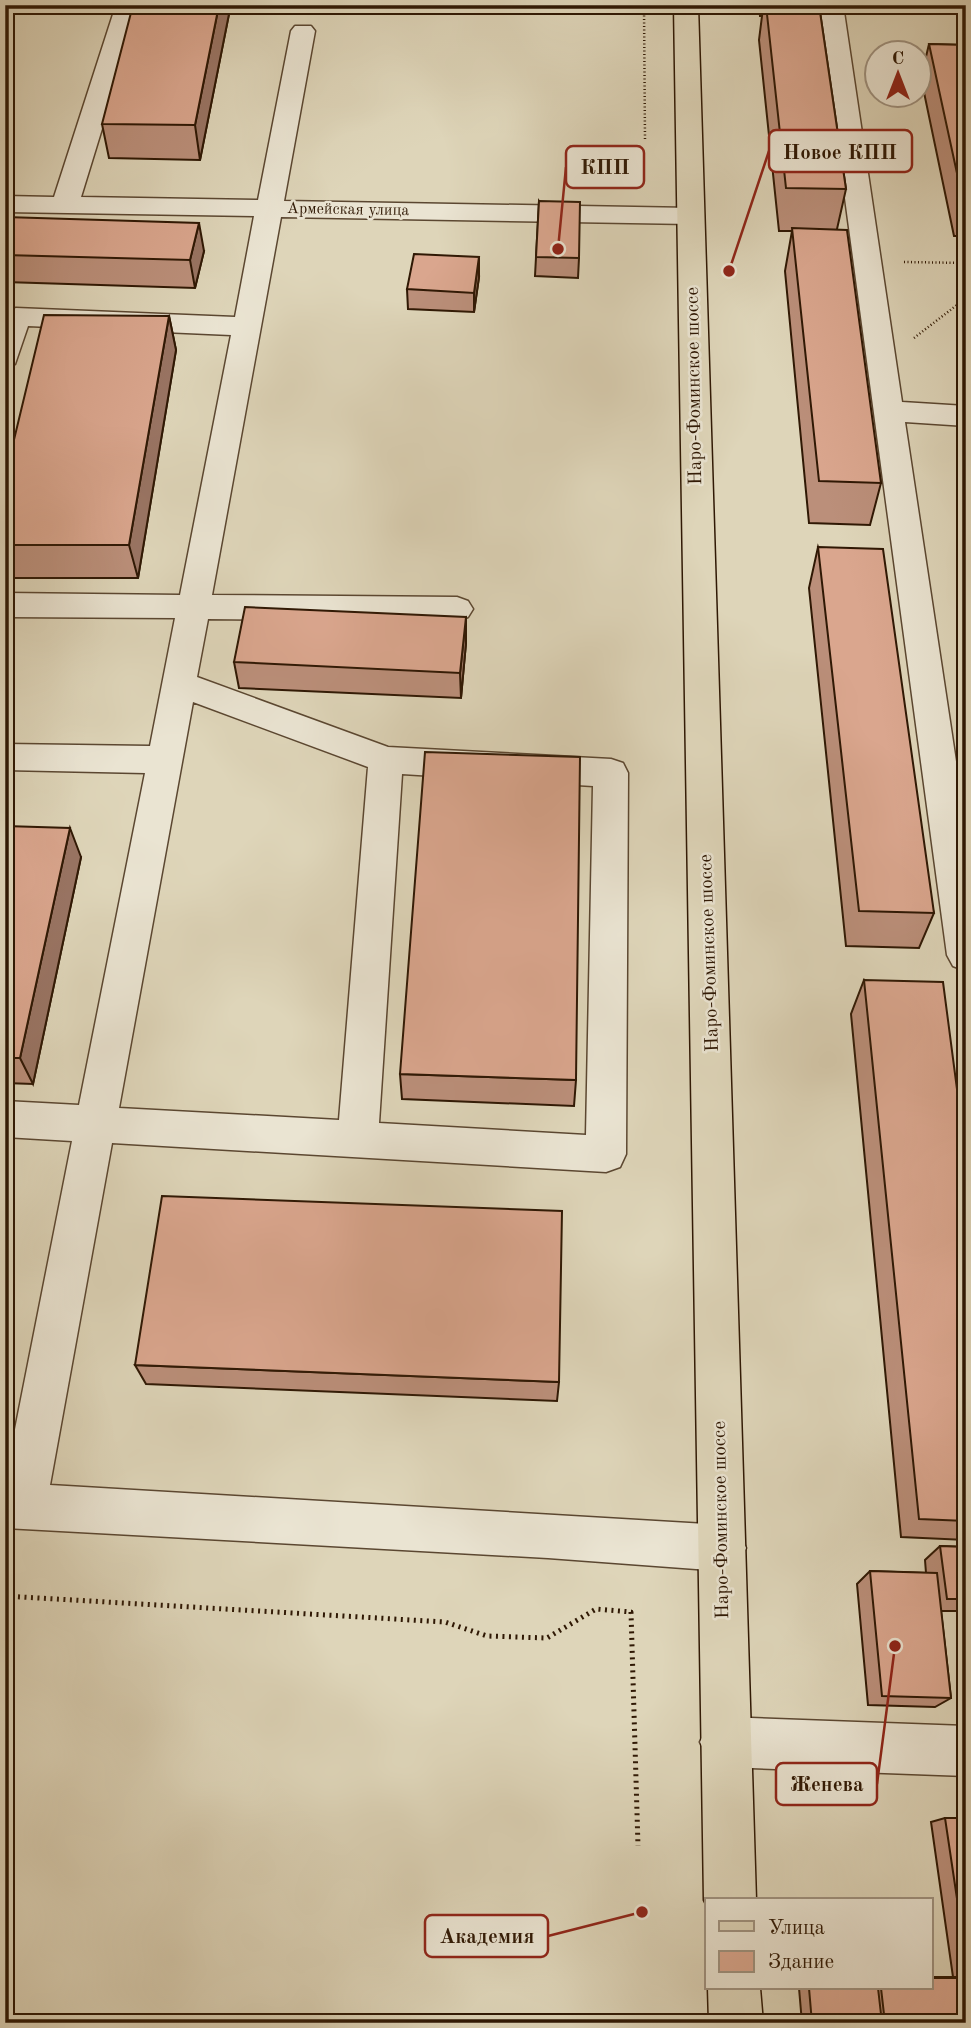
<svg xmlns="http://www.w3.org/2000/svg" width="971" height="2028" font-family="'Old Standard TT',serif">
	<rect width="100%" height="100%" fill="#ded5b9"/>
	<filter id="stains"><feTurbulence type="fractalNoise" baseFrequency=".00286" numOctaves="4"/><feColorMatrix values="0 0 0 0 .2 0 0 0 0 .09 0 0 0 0 .02 0 0 0 .5 -.17"/></filter>
	<radialGradient id="worn" r=".72"><stop offset=".6" stop-color="#630" stop-opacity="0"/><stop offset="1" stop-color="#630" stop-opacity=".3"/></radialGradient>
	<g fill="none" stroke-linecap="round" stroke-linejoin="round">
		<g stroke="#5b4731" stroke-width="3">
			<path id="minor" d="M116 5H140L81 197 258 200 291 31 295 26H311L315 31 284 201 691 208 700 210 704 216 700 222 691 224 281 217 212 595 457 597 468 601 473 609 468 617 457 621 208 619 197 677 388 747 611 759 623 763 628 773 626 1154 620 1167 606 1172 112 1143 50 1485 723 1525 739 1532 746 1548 739 1564 723 1571 548 1558 5 1528V1480L72 1141 5 1137V1101L79 1105 145 773 5 770V744L150 746 175 618 5 617V593L180 595 231 335 28 326 15 364 5 366V312L16 308 235 317 254 216 5 212V196L54 197ZM193 702 368 767 339 1120 119 1108ZM402 774 593 786 586 1135 379 1123Z
				M819 5H843L902 402 966 406V426L905 422 966 828V971L953 966 947 955Z
				M725 1717 966 1726V1776L725 1767 708 1759 700 1742 708 1725Z"/>
		</g>
		<g stroke="#2f1804" stroke-width="3">
			<path id="major" d="M674 5H698L756 1900H707V1906L704 1900Z
				M708 1988H760L763 2023H709Z"/>
		</g>
		<path stroke="#2f1804" stroke-width="2.5" stroke-dasharray="1 2.5" stroke-linecap="butt" d="M644 5 645 140
			M918 59H930
			M904 262 966 263
			M914 338 966 298"/>
		<path stroke="#2f1804" stroke-width="4.5" stroke-dasharray="2 3.5" stroke-linecap="butt" d="M956 627H966"/>
		<path stroke="#2f1804" stroke-width="5" stroke-dasharray="2 4.5" stroke-linecap="butt" d="M5 1596 445 1622 487 1636 547 1638 596 1609 631 1612 638 1846"/>
		<use href="#minor" fill="#eae4d2" fill-rule="evenodd"/>
		<use href="#major" fill="#ded5b9" fill-rule="evenodd"/>
	</g>
	<path fill="#bb8f7a" stroke="#2f1804" stroke-width="2" d="M759 5H819L846 189 837 229 881 483 870 525 809 523 785 271 792 231H779L759 40 762 16H760Z
		M230 9 200 160 109 158 102 124Z
		M929 44 966 45V236H954L921 78Z
		M539 201 579 258 578 278 535 276Z
		M5 217 204 251 195 288 5 282Z
		M479 277 474 312 408 309 407 289Z
		M169 316 176 350 138 578H5V477Z
		M818 547 934 913 919 948 846 946 809 588Z
		M466 617V643L461 698 239 688 234 662Z
		M5 826 81 857 33 1084 5 1083Z
		M864 980 966 1158V1540L901 1537 851 1014Z
		M400 1074 576 1080 574 1106 402 1099Z
		M135 1365 559 1382 557 1401 146 1384Z
		M940 1546 966 1547V1611H941L951 1698 935 1707 868 1705 857 1584 870 1571 926 1573 925 1560Z
		M945 1818H966V2023H802L799 1988H931V1977H959H953L931 1822Z"/>
	<path fill="#997463" stroke="#2f1804" stroke-width="2" d="M219 5H230V9L200 160 195 125Z
		M199 223 204 251 195 288 190 260Z
		M479 257V277L474 312V293Z
		M169 316 176 350 138 578 129 545Z
		M466 617V643L461 698 460 673Z
		M70 828 81 857 33 1084 20 1058Z"/>
	<path fill="#daa68e" stroke="#2f1804" stroke-width="2" d="M133 5H219L195 125 102 124Z
		M766 5H819L846 189 786 188Z
		M929 44 966 45V202L963 201Z
		M539 201 580 202 579 258 536 257Z
		M5 217 199 223 190 260 5 255Z
		M792 228 847 230 881 483 819 481Z
		M414 254 479 257 474 293 407 289Z
		M44 315 169 316 129 545H5V477Z
		M818 547 883 549 934 913 859 911Z
		M245 607 466 617 460 673 234 662Z
		M425 752 580 757 576 1080 400 1074Z
		M5 826 70 828 20 1058H5Z
		M864 980 943 982 966 1158V1521L919 1519Z
		M162 1196 562 1211 559 1382 135 1365Z
		M940 1546 966 1547V1599H947Z
		M870 1571 937 1573 951 1698 882 1696Z
		M945 1818H966V1959Z
		M931 1978H966V2023H885L881 1988H931Z
		M809 1988H878L882 2023H812Z"/>
	<g text-anchor="middle" dominant-baseline="central" stroke-width="5" stroke-linejoin="round" paint-order="stroke">
		<g font-size="16" fill="#2f1804" stroke="#eae4d2">
			<text transform="translate(348 210) rotate(1)">Армейская улица</text>
		</g>
		<g font-size="19" fill="#2f1804" stroke="#eae4d2">
			<text transform="translate(695 386) rotate(-91)">Наро-Фоминское шоссе</text>
			<text transform="translate(710 953) rotate(-92)">Наро-Фоминское шоссе</text>
			<text transform="translate(722 1520) rotate(-91)">Наро-Фоминское шоссе</text>
		</g>
	</g>
	<path fill="none" stroke="#8f2418" stroke-width="2.5" d="M729 271L769 151M558 249L566 167M895 1646L877 1784M642 1912L548 1936"/>
	<g fill="#8f2418" stroke="#eae4d2" stroke-width="2.5">
		<circle cx="729" cy="271" r="7"/>
		<circle cx="558" cy="249" r="7"/>
		<circle cx="895" cy="1646" r="7"/>
		<circle cx="642" cy="1912" r="7"/>
	</g>
	<g fill="#eae4d2" stroke="#8f2418" stroke-width="2.5">
		<rect x="769" y="130" width="143" height="42" rx="7"/>
		<rect x="566" y="146" width="78" height="42" rx="7"/>
		<rect x="776" y="1763" width="101" height="42" rx="7"/>
		<rect x="425" y="1915" width="123" height="42" rx="7"/>
	</g>
	<g font-size="21" text-anchor="middle" font-weight="bold" fill="#2f1804">
		<text x="840" y="159">Новое КПП</text>
		<text x="605" y="174">КПП</text>
		<text x="827" y="1791">Женева</text>
		<text x="487" y="1943">Академия</text>
	</g>
	<rect width="971" height="2028" fill="none" stroke="#ded5b9" stroke-width="28"/>
	<rect x="7" y="7" width="957" height="2014" fill="none" stroke="#2f1804" stroke-width="3.5"/>
	<rect x="14" y="14" width="943" height="2000" fill="none" stroke="#2f1804" stroke-width="2"/>
	<rect x="705" y="1898" width="228" height="91" fill="#eae4d2" stroke="#9f9280" stroke-width="2"/>
	<rect x="719" y="1921" width="35" height="10" fill="#ded5b9" stroke="#9f9280" stroke-width="2"/>
	<text x="768" y="1934" font-size="21" fill="#2f1804">Улица</text>
	<rect x="719" y="1951" width="35" height="21" fill="#daa68e" stroke="#9f9280" stroke-width="2"/>
	<text x="768" y="1968" font-size="21" fill="#2f1804">Здание</text>
	<g transform="translate(898 74)"><circle r="33" fill="#eae4d2" stroke="#9f9280" stroke-width="2"/>
	<path d="M0-5L12 26L0 18L-12 26Z" fill="#8f2418"/>
	<text y="-10" font-size="19" font-weight="bold" text-anchor="middle" fill="#2f1804">С</text>
	</g>
	<rect width="100%" height="100%" filter="url(#stains)"/>
	<rect width="100%" height="100%" fill="url(#worn)"/>
</svg>
